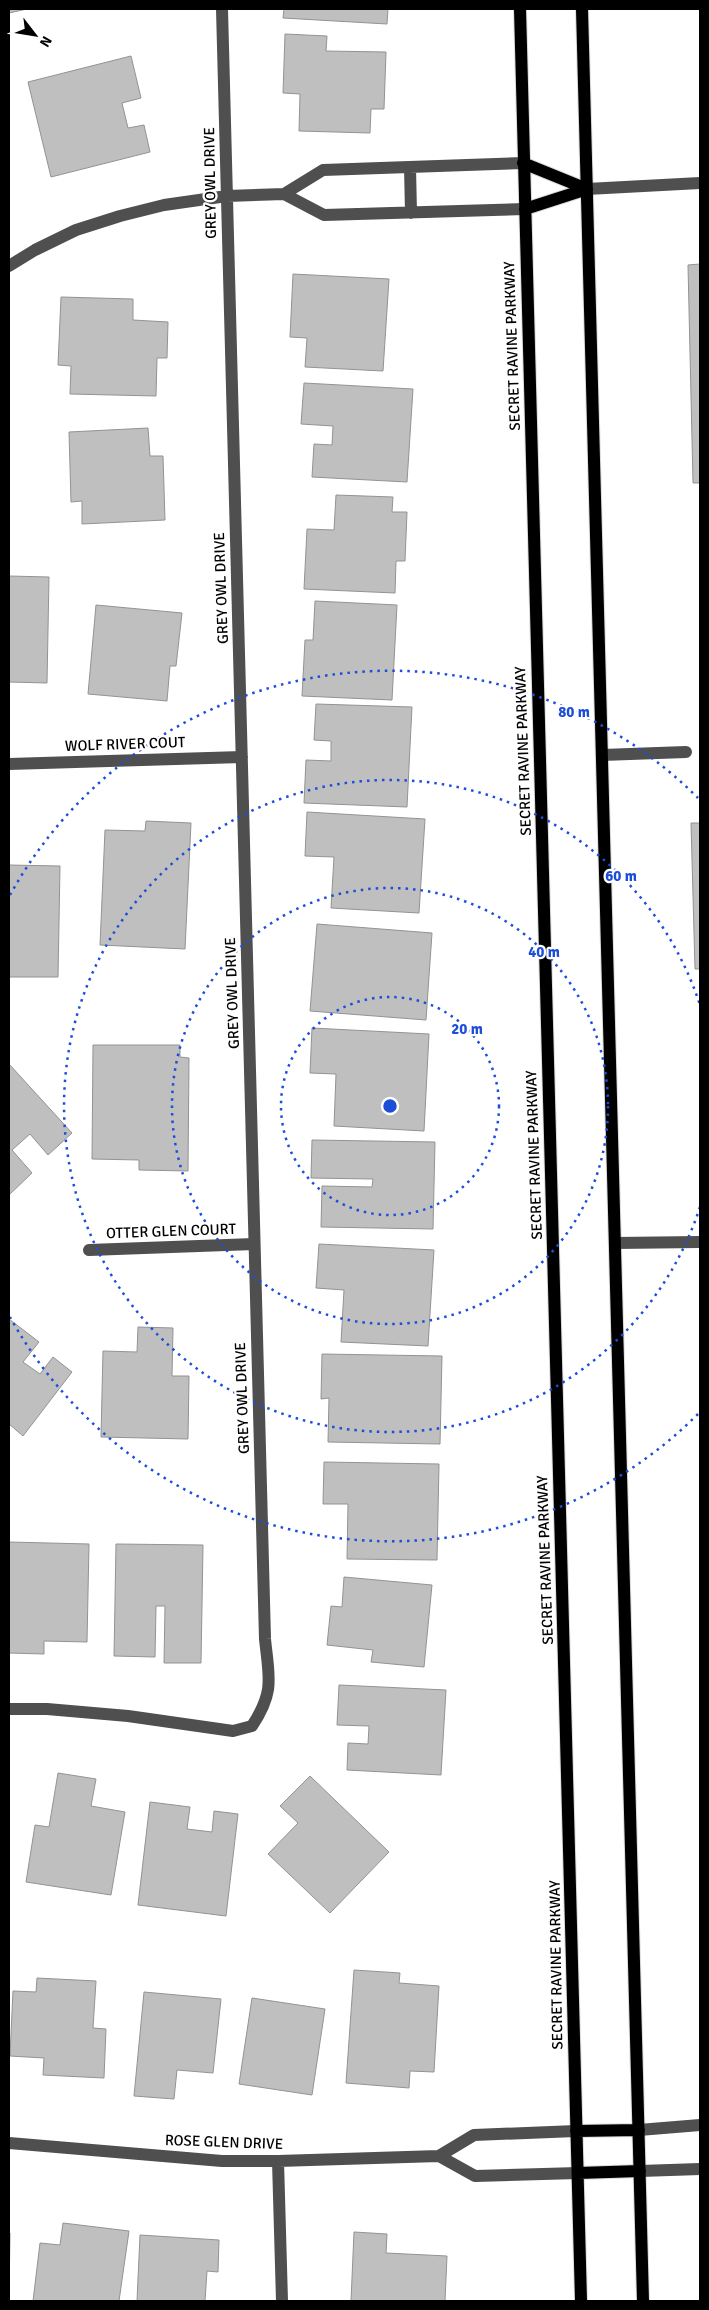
<svg xmlns="http://www.w3.org/2000/svg" width="709" height="2310" font-family="Signika,sans-serif">
	<rect width="100%" height="100%" fill="#fff"/>
	<path fill="#bfbfbf" stroke="#939393" d="M9 9H27L9 13Z
		M284 9H388L387 24 283 18Z
		M285 34 327 36 326 51 386 52 384 109H371L370 133 299 131 300 94 283 93Z
		M131 56 141 98 122 103 128 128 144 125 150 152 51 177 28 82Z
		M700 264V483H693L688 265Z
		M293 274 389 279 383 371 305 367 307 338 290 337Z
		M61 297 133 299V320L168 322 167 358H157L156 396 70 394 71 366 58 365Z
		M304 383 413 389 407 482 312 477 314 444 332 445 333 426 301 424Z
		M148 428 150 456H163L165 520 82 524V501L71 502 69 432Z
		M336 495 393 497 392 512H407L405 561H396L395 593 304 589 307 529 334 530Z
		M9 576 49 577 47 683 9 682Z
		M315 601 397 605 392 700 302 696 305 640H313Z
		M96 605 182 613 176 666H170L167 701 88 694Z
		M316 704 412 707 407 807 304 803 306 760 331 761V741L314 740Z
		M307 812 425 819 419 913 331 908 334 857 305 856Z
		M146 821 191 823 185 949 100 945 105 830 145 831Z
		M691 823H700V969H695Z
		M9 865 60 866 58 977H9Z
		M317 924 432 933 426 1020 310 1011Z
		M312 1028 429 1034 424 1131 334 1126 336 1074 310 1073Z
		M93 1045H180V1057L189 1058 188 1171 139 1170V1160L92 1159Z
		M9 1064 72 1133 48 1155 30 1134 12 1150 32 1173 9 1195Z
		M312 1140 435 1142 433 1229 321 1227 322 1186 372 1187 373 1179 311 1178Z
		M319 1244 434 1250 428 1346 341 1342 344 1290 316 1288Z
		M9 1319 39 1342 23 1362 40 1374 53 1357 72 1372 23 1436 9 1424Z
		M138 1327 173 1328 172 1376H189L188 1439 101 1437 103 1351 137 1352Z
		M322 1354 442 1356 440 1444 328 1442 329 1398 321 1399Z
		M324 1462 439 1464 437 1560 347 1559 348 1504H323Z
		M9 1542 89 1544 87 1642 44 1641V1654L9 1653Z
		M116 1544 203 1545 201 1663H164L165 1606H156L155 1657 114 1656Z
		M344 1577 432 1585 424 1667 371 1662 373 1650 327 1645 331 1606 342 1607Z
		M339 1685 446 1690 441 1775 347 1770 348 1743 368 1744 369 1726 337 1725Z
		M58 1773 96 1779 91 1806 125 1812 111 1895 26 1882 35 1825 49 1827Z
		M310 1776 389 1852 330 1913 268 1854 298 1823 280 1806Z
		M150 1802 190 1807 187 1829 212 1832 214 1811 238 1814 226 1916 138 1905Z
		M354 1970 400 1973 399 1983 439 1986 434 2072 410 2071 409 2088 346 2083Z
		M37 1978 96 1981 93 2028 106 2029 104 2078 43 2075 44 2058 10 2056 13 1991 36 1992Z
		M144 1992 221 1999 213 2073 177 2070 174 2099 134 2096Z
		M252 1998 325 2009 312 2095 239 2084Z
		M63 2223 129 2231 119 2301H33L40 2243 60 2245Z
		M354 2232 387 2234 386 2253 447 2256 445 2301H351Z
		M9 2233H10L9 2301Z
		M140 2235 219 2240 218 2272 207 2271 205 2301H137Z"/>
	<g fill="none" stroke-linecap="round" stroke-linejoin="round">
		<g stroke="#dbdbdb" stroke-width="14">
			<path id="major" d="M520 9 581 2301
				M582 9 643 2301
				M523 163 587 189
				M525 209 587 189
				M576 2131 639 2130
				M578 2173 640 2171"/>
		</g>
		<path stroke="#4f4f4f" stroke-width="12" d="M410 167 411 213
			M587 189 700 183
			M284 194 324 215 525 209
			M9 266 35 250 76 230 120 216 164 205 227 196 284 194 323 170 523 163
			M602 755 686 752
			M9 764 242 757
			M615 1243 700 1242
			M89 1250 254 1244
			M9 1709H47L128 1716 233 1731 252 1726C275 1691 269 1678 265 1639L222 9
			M639 2130 700 2125
			M9 2143 222 2161H278L439 2156 474 2135 576 2131
			M439 2156 475 2176 578 2173
			M278 2161 282 2301
			M640 2171 700 2169"/>
		<use href="#major" stroke="#000" stroke-width="12"/>
	</g>
	<g fill="none" stroke="#1d4ed8" stroke-width="2.5" stroke-dasharray="2.5 5">
		<circle cx="390" cy="1106" r="109"/>
		<circle cx="390" cy="1106" r="218"/>
		<path d="M700 1207A326 326 0 1 1 700 1005"/>
		<path d="M698 1414A435 435 0 0 1 10 1317M10 895A435 435 0 0 1 698 798"/>
	</g>
	<g text-anchor="middle" dominant-baseline="central" stroke-width="4.5" stroke-linejoin="round" paint-order="stroke">
		<g font-size="15" fill="#000" stroke="#fff">
			<text transform="translate(210 183) rotate(-91)">GREY OWL DRIVE</text>
			<text transform="translate(512 346) rotate(-92)">SECRET RAVINE PARKWAY</text>
			<text transform="translate(221 588) rotate(-92)">GREY OWL DRIVE</text>
			<text transform="translate(125 744) rotate(-2)">WOLF RIVER COUT</text>
			<text transform="translate(523 751) rotate(-92)">SECRET RAVINE PARKWAY</text>
			<text transform="translate(232 993) rotate(-92)">GREY OWL DRIVE</text>
			<text transform="translate(534 1155) rotate(-92)">SECRET RAVINE PARKWAY</text>
			<text transform="translate(171 1231) rotate(-2)">OTTER GLEN COURT</text>
			<text transform="translate(242 1398) rotate(-92)">GREY OWL DRIVE</text>
			<text transform="translate(545 1560) rotate(-92)">SECRET RAVINE PARKWAY</text>
			<text transform="translate(556 1965) rotate(-91)">SECRET RAVINE PARKWAY</text>
			<text transform="translate(224 2142) rotate(2)">ROSE GLEN DRIVE</text>
		</g>
	</g>
	<circle cx="390" cy="1106" r="8" fill="#1d4ed8" stroke="#fff" stroke-width="2.5"/>
	<g font-size="15" text-anchor="middle" font-weight="bold" fill="#1d4ed8" stroke="#fff" stroke-width="4.5" stroke-linejoin="round" paint-order="stroke">
		<text x="574" y="717">80 m</text>
		<text x="621" y="881">60 m</text>
		<text x="544" y="957">40 m</text>
		<text x="467" y="1034">20 m</text>
	</g>
	<rect width="709" height="2310" fill="none" stroke="#000000" stroke-width="20"/>
	<g transform="translate(35 35) rotate(121)" stroke="#ffffff" stroke-width="4" paint-order="stroke">
	<path d="M0-4L9 19L0 12L-9 19Z" fill="#000000"/>
	<text y="-8" font-size="14" font-weight="bold" text-anchor="middle" fill="#000000">N</text>
	</g>
</svg>
